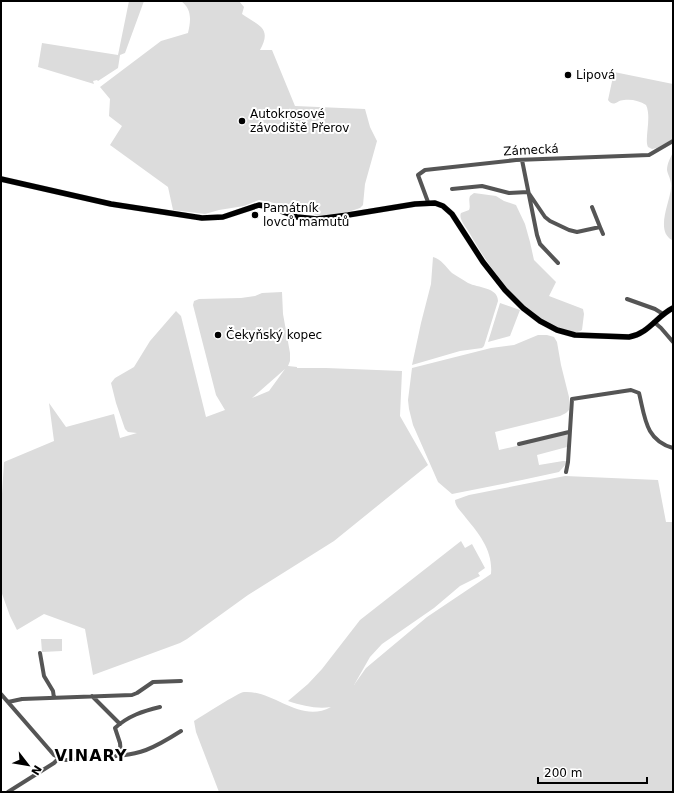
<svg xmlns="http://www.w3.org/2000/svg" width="674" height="793" font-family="'DejaVu Sans',sans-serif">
	<rect width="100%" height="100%" fill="#fff"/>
	<path fill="#dcdcdc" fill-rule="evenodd" d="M129 1H144L125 53 120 55 118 68 98 81 97 80 93 81 94 84 38 67 42 43 118 55Z
		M181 1H239L244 7 242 14C257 25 273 27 260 50H272L295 106 365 109 370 127 377 141 365 184 363 205 360 208 348 212 319 216 289 206 259 200 244 206 219 210 205 214 173 210 168 187 110 145 122 126 109 116 110 99 100 87 161 41 188 33C191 20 192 9 181 1Z
		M614 72 673 84V139L657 148 652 149 648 147C644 139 652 117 646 105 640 101 632 99 624 100 617 100 614 108 608 100Z
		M673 152V239L672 240C655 231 670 202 671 188 672 180 668 176 667 170 667 163 671 157 673 152Z
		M474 193 496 196 504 201 516 205 525 224 530 242 534 260 556 282 549 296 583 309 584 314 582 330C576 334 571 331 564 330 524 320 489 267 470 234 467 228 458 219 461 213L469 210C471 206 468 201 470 196Z
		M433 257C441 259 446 267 452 273 457 276 463 280 468 283 478 288 498 287 498 301L484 346 482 348 460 351 412 365 421 323 431 284Z
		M282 292 283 314 290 353V361L288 366 297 367V368H326L402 371 400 416 428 465 334 541 248 595 187 639 180 643 93 675 85 629 44 614 17 630 10 616 1 591V510L4 462 54 441 49 403 66 427 114 414 120 438 137 433 128 432 125 429 116 403 111 383 115 378 134 367 150 341 176 311 181 316 206 417 225 410 216 395 193 305 194 301 199 299 241 298 255 296 262 293ZM285 369 269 391 252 398Z
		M500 303 520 310 510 336 488 342Z
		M538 335H547L554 337 557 342 561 365 569 397V410L566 413 560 416 495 432 499 450 567 434V447L537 455 539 465 563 461H566V464L559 472 522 480 452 494 438 482 413 425 409 409 408 400 412 368 491 348 514 345Z
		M565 476 658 480 666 522H673V792H219L196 732 194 721C201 717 239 692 244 692 274 690 300 724 331 707 317 709 303 706 288 701L308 684 322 669 360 620 461 541 465 548 472 544 485 568 478 573 480 576 460 586 434 608 382 644 370 657 354 685 366 668 427 617 491 574C493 551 480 535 466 518 462 512 455 507 455 500L469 495Z
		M41 639H62V651L42 652Z"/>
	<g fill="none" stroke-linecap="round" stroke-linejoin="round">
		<g stroke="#dbdbdb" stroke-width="6">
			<path id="major" d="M1 179 111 204 202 218 223 217 259 205 270 207 297 217 317 219 348 215 415 204 435 203 443 206 452 214 483 262 505 290 523 308 540 321 557 330 575 335 629 337C648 334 657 316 673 308"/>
		</g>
		<path stroke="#555" stroke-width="4" d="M522 160 537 235 540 244 558 263
			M452 189 482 186 509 193 528 192 545 217 550 221 569 230 577 232 600 227 592 207
			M428 202 418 175 425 170 516 160 649 155 673 141
			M600 227 603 234
			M627 299 655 309 663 314
			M654 322 661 328 673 342
			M519 444 569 432
			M566 472 568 462 572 399 631 390 639 393C645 417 645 440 673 448
			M40 653 44 676 53 691 54 698
			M1 694 54 755 64 760H72C95 757 124 758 146 750 159 745 170 738 181 731
			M92 696 120 724
			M8 702 22 699 132 695 137 693 153 682 181 681
			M121 755 120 743 115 728C128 716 143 711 160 707
			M8 792 54 763 59 758"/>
		<use href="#major" stroke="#000" stroke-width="5.5"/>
	</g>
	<g fill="#000" stroke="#fff" stroke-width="1.5">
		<circle cx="568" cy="75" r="4"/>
		<circle cx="242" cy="121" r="4"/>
		<circle cx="255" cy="215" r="4"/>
		<circle cx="218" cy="335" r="4"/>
	</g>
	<g text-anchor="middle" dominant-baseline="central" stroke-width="4" stroke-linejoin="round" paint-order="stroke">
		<g font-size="12" fill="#000" stroke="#fff" text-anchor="start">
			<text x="576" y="75">Lipová</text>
			<text x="250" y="114">Autokrosové<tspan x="250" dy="14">závodiště Přerov</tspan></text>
			<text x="263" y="208">Památník<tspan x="263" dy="14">lovců mamutů</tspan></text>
			<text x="226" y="335">Čekyňský kopec</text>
		</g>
		<g font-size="12" fill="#000" stroke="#fff">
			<text transform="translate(531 150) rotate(-3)">Zámecká</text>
		</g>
		<g font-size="16" font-weight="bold" letter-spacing="1" fill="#000" stroke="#fff">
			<text x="91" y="755">VINARY</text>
		</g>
	</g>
	<rect width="674" height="793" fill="none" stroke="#000000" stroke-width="4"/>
	<g transform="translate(28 765) rotate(121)" stroke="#ffffff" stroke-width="3" paint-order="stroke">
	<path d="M0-3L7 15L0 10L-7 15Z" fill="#000000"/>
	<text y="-6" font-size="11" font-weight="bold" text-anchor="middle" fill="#000000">N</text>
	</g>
	<path d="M538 777v6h109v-6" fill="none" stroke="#000000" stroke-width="2"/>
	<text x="544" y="777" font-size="12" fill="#000000" stroke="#ffffff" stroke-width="3" paint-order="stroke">200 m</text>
</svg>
